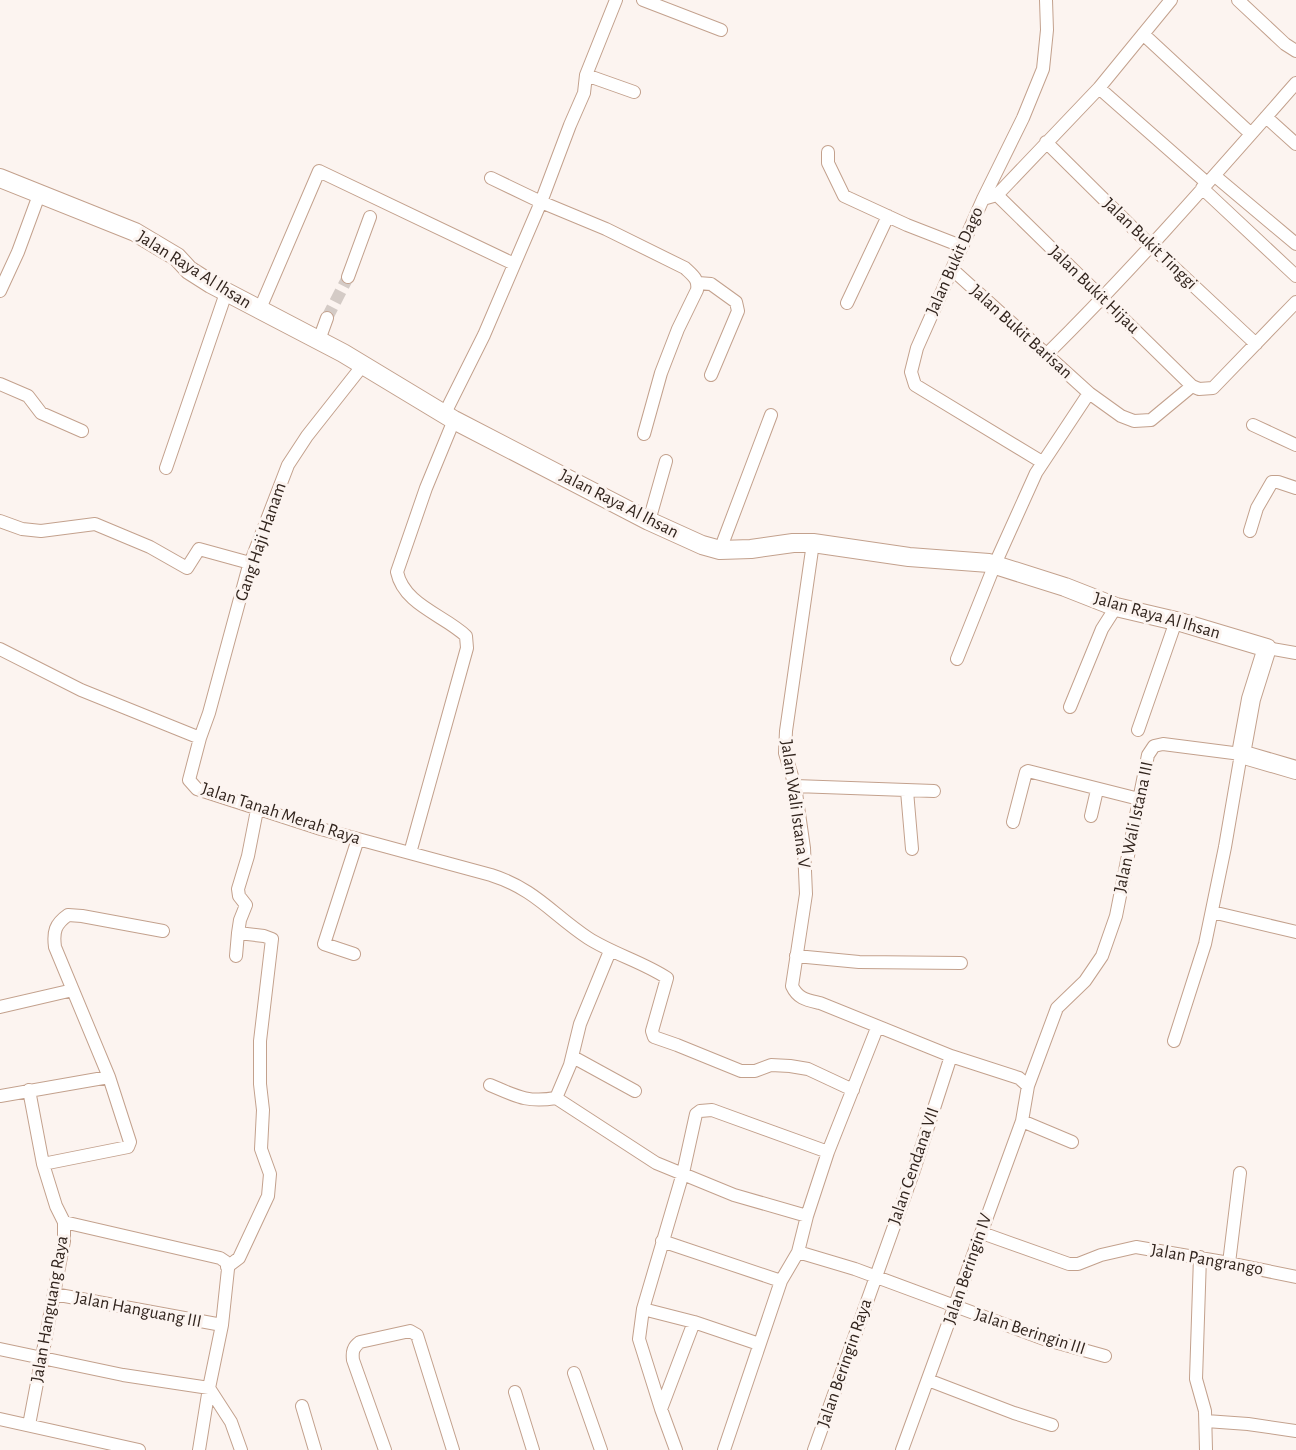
<svg xmlns="http://www.w3.org/2000/svg" width="1296" height="1450" font-family="'Alegreya Sans',sans-serif">
	<rect width="100%" height="100%" fill="#fcf4f0"/>
	<g fill="none" stroke-linecap="round" stroke-linejoin="round">
		<path stroke="#d4cbc6" stroke-width="12" stroke-dasharray="12 6" stroke-linecap="butt" d="M327 318 348 277"/>
		<g stroke="#c3a18d" stroke-width="14">
			<path id="street" d="M643 0 721 30
				M1238 0 1285 44 1296 51
				M1143 34 1251 134
				M586 75 634 92
				M1099 88 1207 183
				M1266 117 1296 144
				M1046 142 1150 245 1256 344
				M828 152V163L844 196 907 225 961 246
				M1215 176 1296 244
				M491 178 541 202 606 229 685 268C692 275 699 279 697 290L678 329 661 373 644 434
				M1202 188 1296 276
				M997 195 1192 386
				M983 199 997 195 1099 88 1171 0
				M953 270 1089 393 1121 416 1134 421 1151 420 1192 386 1199 389 1213 388 1296 302
				M348 277 370 217
				M698 283 711 284 736 302 738 311 711 375
				M0 291 18 252 39 195
				M847 303 888 216
				M259 311 319 171 514 264
				M319 340 327 318
				M1047 354C1134 268 1215 175 1296 83
				M0 384 28 396 41 413 82 431
				M444 415 484 335 541 202 570 125 584 93 586 75 616 0
				M1253 425 1296 445
				M1042 462 915 385 911 372 917 348 983 199 1023 118 1043 69 1047 30 1046 0
				M166 468 226 293
				M0 521 22 529 41 531 95 524 150 547 187 568 199 549 250 563
				M649 521 666 461
				M1250 531 1257 508 1272 482H1278L1296 488
				M813 543 786 731 785 753 795 786 804 848 806 894 792 986C798 999 807 1000 820 1003L951 1056 1019 1078 1028 1086
				M720 550 771 415
				M1267 648 1296 653
				M0 649 81 690 200 738 189 780 197 789 321 829 491 875C535 889 552 914 588 938 613 954 643 962 667 978L652 1031 654 1037 677 1045 741 1071H755L771 1065 790 1066 808 1069 853 1090
				M957 659 995 564 1036 473 1089 393
				M1070 707 1102 629 1116 607
				M1138 730 1176 621
				M200 738 209 713 248 569 288 465 307 436 363 365
				M795 786 934 791
				M907 791 912 849
				M1091 816 1097 790
				M1013 822 1026 772 1028 771 1139 799
				M410 853 467 648 466 636C444 615 404 605 397 572L426 488 454 420
				M1212 912 1296 932
				M610 951 580 1024 570 1065 556 1098 656 1163 734 1195 807 1216
				M354 954 324 944 358 839
				M236 956 238 933
				M796 956 859 962 961 963
				M0 1007 73 990
				M573 1057 635 1091
				M490 1085C516 1096 527 1103 556 1098
				M0 1096 109 1077
				M1022 1121 1072 1142
				M43 1164 128 1147 130 1142 109 1077 55 947C53 932 55 924 68 915L82 916 163 931
				M64 1222 220 1258 226 1262 228 1269 222 1325 209 1388 199 1450
				M982 1233 1069 1264H1078L1101 1255 1136 1247 1229 1263 1296 1277
				M662 1241 781 1281
				M798 1252 855 1269 1044 1339 1105 1356
				M1200 1257 1196 1379 1205 1411 1206 1450
				M1229 1263 1240 1173
				M227 1267 239 1258 268 1196 270 1174 261 1149 263 1110 260 1084V1041L272 939 264 936 238 933 240 920 246 905 239 896 238 889 248 856 257 810
				M54 1294 222 1325
				M643 1309 694 1322 759 1344
				M0 1349 123 1375 209 1388 231 1422 241 1450
				M574 1373 601 1450
				M928 1380 1014 1413 1052 1425
				M515 1392 533 1450
				M302 1406 315 1450
				M661 1409 639 1339 643 1309 683 1173 696 1114 700 1111 712 1110 828 1152
				M0 1419 139 1450
				M1206 1421 1248 1424 1296 1431
				M29 1425 64 1241V1222L56 1206 43 1164 29 1090
				M385 1450 353 1360C352 1352 353 1347 360 1342L410 1331 417 1335 453 1450
				M676 1450 661 1409 694 1322
				M724 1450 781 1281 798 1252 807 1216 828 1152 877 1028
				M814 1450 913 1173 951 1056
				M902 1450 1022 1121 1028 1086 1057 1008 1085 981 1102 956 1116 916 1148 755 1154 746 1163 744 1241 754 1225 847 1205 944 1174 1041"/>
		</g>
		<g stroke="#c3a18d" stroke-width="20">
			<path id="secondary" d="M0 178 135 232 177 257 189 270 211 284 343 353 454 420 649 521 702 545 720 550 751 549 793 543H813L909 557 989 563 1065 587 1116 607 1180 622 1267 648 1251 699 1241 754 1296 770"/>
		</g>
		<use href="#street" stroke="#fff" stroke-width="12"/>
		<use href="#secondary" stroke="#fff" stroke-width="18"/>
	</g>
	<g text-anchor="middle" dominant-baseline="central" stroke-width="6" stroke-linejoin="round" paint-order="stroke">
		<g font-size="18" fill="#32251e" stroke="#fcf4f0">
			<text transform="translate(1150 244) rotate(44)">Jalan Bukit Tinggi</text>
			<text transform="translate(955 261) rotate(-66)">Jalan Bukit Dago</text>
			<text transform="translate(194 270) rotate(32)">Jalan Raya Al Ihsan</text>
			<text transform="translate(1094 290) rotate(44)">Jalan Bukit Hijau</text>
			<text transform="translate(1021 332) rotate(42)">Jalan Bukit Barisan</text>
			<text transform="translate(619 504) rotate(27)">Jalan Raya Al Ihsan</text>
			<text transform="translate(261 542) rotate(-71)">Gang Haji Hanam</text>
			<text transform="translate(1157 616) rotate(16)">Jalan Raya Al Ihsan</text>
			<text transform="translate(795 804) rotate(82)">Jalan Wali Istana V</text>
			<text transform="translate(281 814) rotate(18)">Jalan Tanah Merah Raya</text>
			<text transform="translate(1134 827) rotate(-78)">Jalan Wali Istana III</text>
			<text transform="translate(914 1166) rotate(-71)">Jalan Cendana VII</text>
			<text transform="translate(1207 1260) rotate(10)">Jalan Pangrango</text>
			<text transform="translate(968 1269) rotate(-71)">Jalan Beringin IV</text>
			<text transform="translate(50 1309) rotate(-80)">Jalan Hanguang Raya</text>
			<text transform="translate(138 1310) rotate(11)">Jalan Hanguang III</text>
			<text transform="translate(1030 1332) rotate(18)">Jalan Beringin III</text>
			<text transform="translate(845 1363) rotate(-71)">Jalan Beringin Raya</text>
		</g>
	</g>
</svg>
